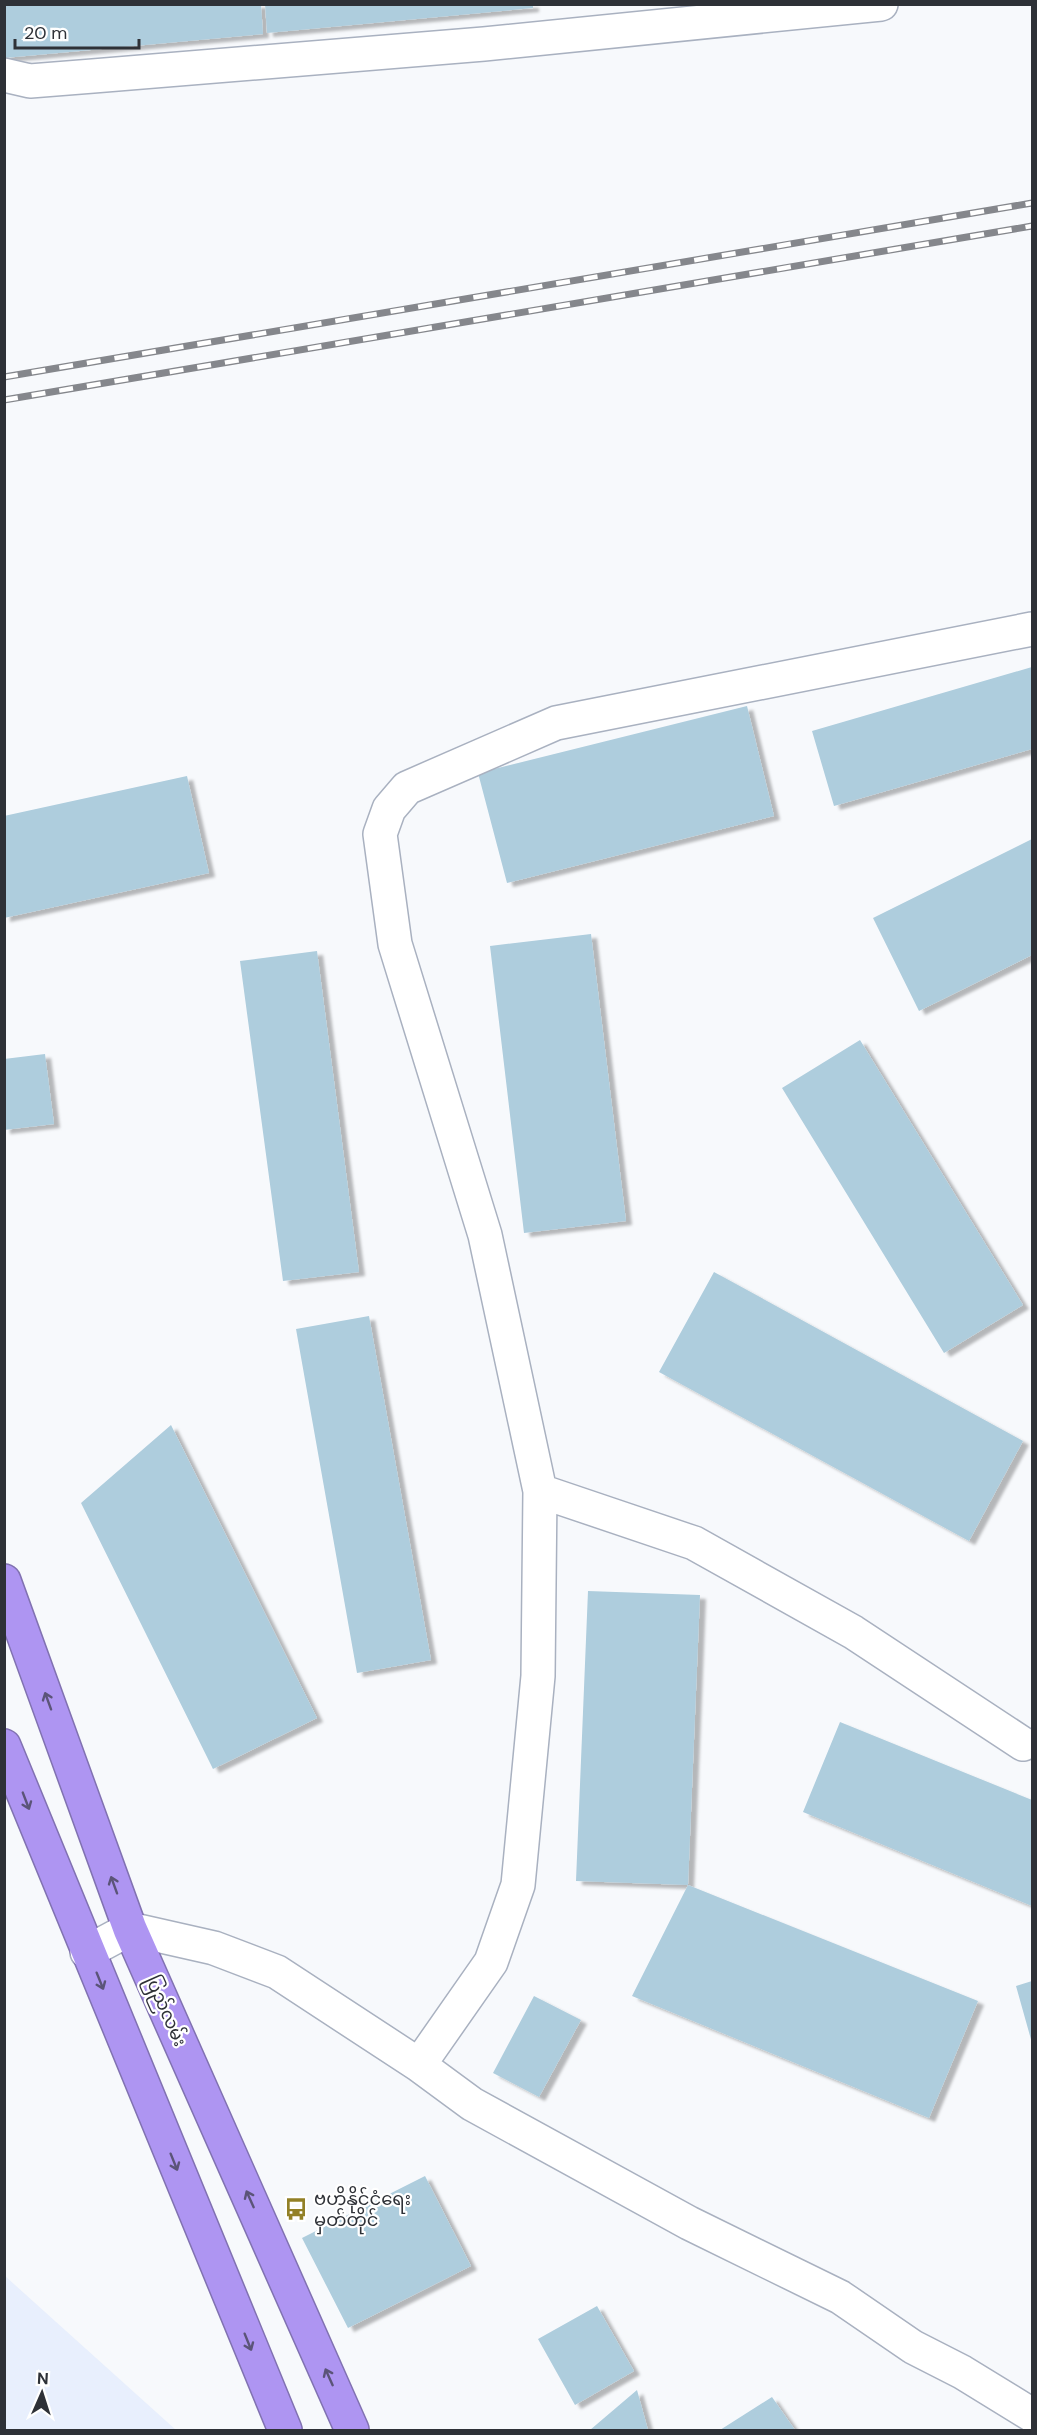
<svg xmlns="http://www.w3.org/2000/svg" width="1037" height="2435" font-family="'DM Sans','Noto Sans Myanmar',sans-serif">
	<defs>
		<filter id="shadow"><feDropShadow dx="6" dy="4" stdDeviation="1.5" flood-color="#0004"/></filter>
	</defs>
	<rect width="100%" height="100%" fill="#f7f9fc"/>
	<path fill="#e8effd" d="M4 2276H5L176 2430H5Z"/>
	<path fill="#aecddd" filter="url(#shadow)" d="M4 4H261L263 34 4 58Z
		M265 4H533V8L267 33Z
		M1032 667V749L834 806 812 731Z
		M747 706 774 816 507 883 478 773Z
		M187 776 209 873 4 918V816Z
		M1032 839V955L919 1011 873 918Z
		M591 934 626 1221 524 1233 490 946Z
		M317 951 359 1272 283 1281 240 961Z
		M860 1040 1023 1305 944 1353 782 1088Z
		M45 1054 54 1124 4 1130V1059Z
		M714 1272 1023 1441 969 1541 659 1372Z
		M369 1316 431 1660 357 1673 296 1329Z
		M171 1425 317 1718 213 1769 81 1503Z
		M588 1591 700 1595 688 1885 576 1881Z
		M840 1722 1032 1800V1906L803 1812Z
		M688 1885 978 2001 929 2118 632 1996Z
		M1032 1981V2043L1016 1986Z
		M534 1996 581 2020 539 2097 493 2073Z
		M425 2176 471 2266 348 2328 302 2238Z
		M597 2306 634 2371 575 2405 538 2339Z
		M637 2390 648 2430H590Z
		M772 2397 795 2430H720Z"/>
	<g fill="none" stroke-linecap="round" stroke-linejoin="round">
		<g stroke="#a9b1c0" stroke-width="36">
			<path id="street" d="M4 75 30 81 93 76 484 44 881 4
				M540 1491 694 1543 853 1632 1023 1744
				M87 1952 130 1929 214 1948 277 1972 419 2065 472 2104 689 2223 840 2297 913 2347 962 2372 1032 2415
				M419 2065 491 1962 518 1885 538 1676 540 1491 485 1235 395 944 380 834 389 809 407 788 556 723 1032 629"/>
		</g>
		<g stroke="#8172b1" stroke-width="36">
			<path id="highway" d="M4 1581 130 1929 352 2430
				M4 1746 285 2430"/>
		</g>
		<use href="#street" stroke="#fff" stroke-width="33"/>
		<use href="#highway" stroke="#ae95f2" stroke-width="33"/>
		<g stroke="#85878c" stroke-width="7">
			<path id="rail" d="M4 377 1032 203
				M4 400 1032 226"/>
		</g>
		<use href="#rail" stroke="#fff" stroke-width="4.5" stroke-dasharray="14" stroke-linecap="butt"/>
	</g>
	<defs><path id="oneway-shaft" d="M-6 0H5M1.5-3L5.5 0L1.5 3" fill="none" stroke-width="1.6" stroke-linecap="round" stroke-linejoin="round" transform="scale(1.5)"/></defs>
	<g stroke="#5b5478">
		<use href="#oneway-shaft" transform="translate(48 1701) rotate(-110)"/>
		<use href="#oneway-shaft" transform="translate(26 1801) rotate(69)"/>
		<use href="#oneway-shaft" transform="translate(114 1885) rotate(-110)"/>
		<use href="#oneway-shaft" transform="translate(100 1981) rotate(68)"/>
		<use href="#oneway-shaft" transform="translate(174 2162) rotate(68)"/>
		<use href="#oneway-shaft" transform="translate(250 2199) rotate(-114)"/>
		<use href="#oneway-shaft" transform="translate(248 2342) rotate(68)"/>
		<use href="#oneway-shaft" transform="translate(329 2377) rotate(-114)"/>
	</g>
	<defs>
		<g id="bus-bare" transform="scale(1.8)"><path d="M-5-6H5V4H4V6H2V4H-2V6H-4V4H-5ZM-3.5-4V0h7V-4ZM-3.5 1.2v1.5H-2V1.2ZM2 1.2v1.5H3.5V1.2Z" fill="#928027" stroke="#fff" stroke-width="2.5" paint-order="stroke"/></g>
	</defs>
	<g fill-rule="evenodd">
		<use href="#bus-bare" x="296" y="2209"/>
	</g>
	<g text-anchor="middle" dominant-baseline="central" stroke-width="4.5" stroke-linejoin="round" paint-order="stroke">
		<g font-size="18" fill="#2e3137" stroke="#fff">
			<text transform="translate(166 2011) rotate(66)">ပြည်လမ်း</text>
		</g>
		<g font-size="18" fill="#2e3137" stroke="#fff" text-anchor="start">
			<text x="314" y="2199">ဗဟိုနိုင်ငံရေး<tspan x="314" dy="21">မှတ်တိုင်</tspan></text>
		</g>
	</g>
	<rect width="1037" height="2435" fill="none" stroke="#2e3137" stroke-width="12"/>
	<g transform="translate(42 2393) rotate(3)" stroke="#ffffff" stroke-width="4.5" paint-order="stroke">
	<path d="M0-4.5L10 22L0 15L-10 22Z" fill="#2e3137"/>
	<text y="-9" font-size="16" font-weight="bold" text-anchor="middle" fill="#2e3137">N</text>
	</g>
	<path d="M15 39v9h124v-9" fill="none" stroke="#2e3137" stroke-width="3"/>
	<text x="24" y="39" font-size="18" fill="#2e3137" stroke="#ffffff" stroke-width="4.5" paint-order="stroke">20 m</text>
</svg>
